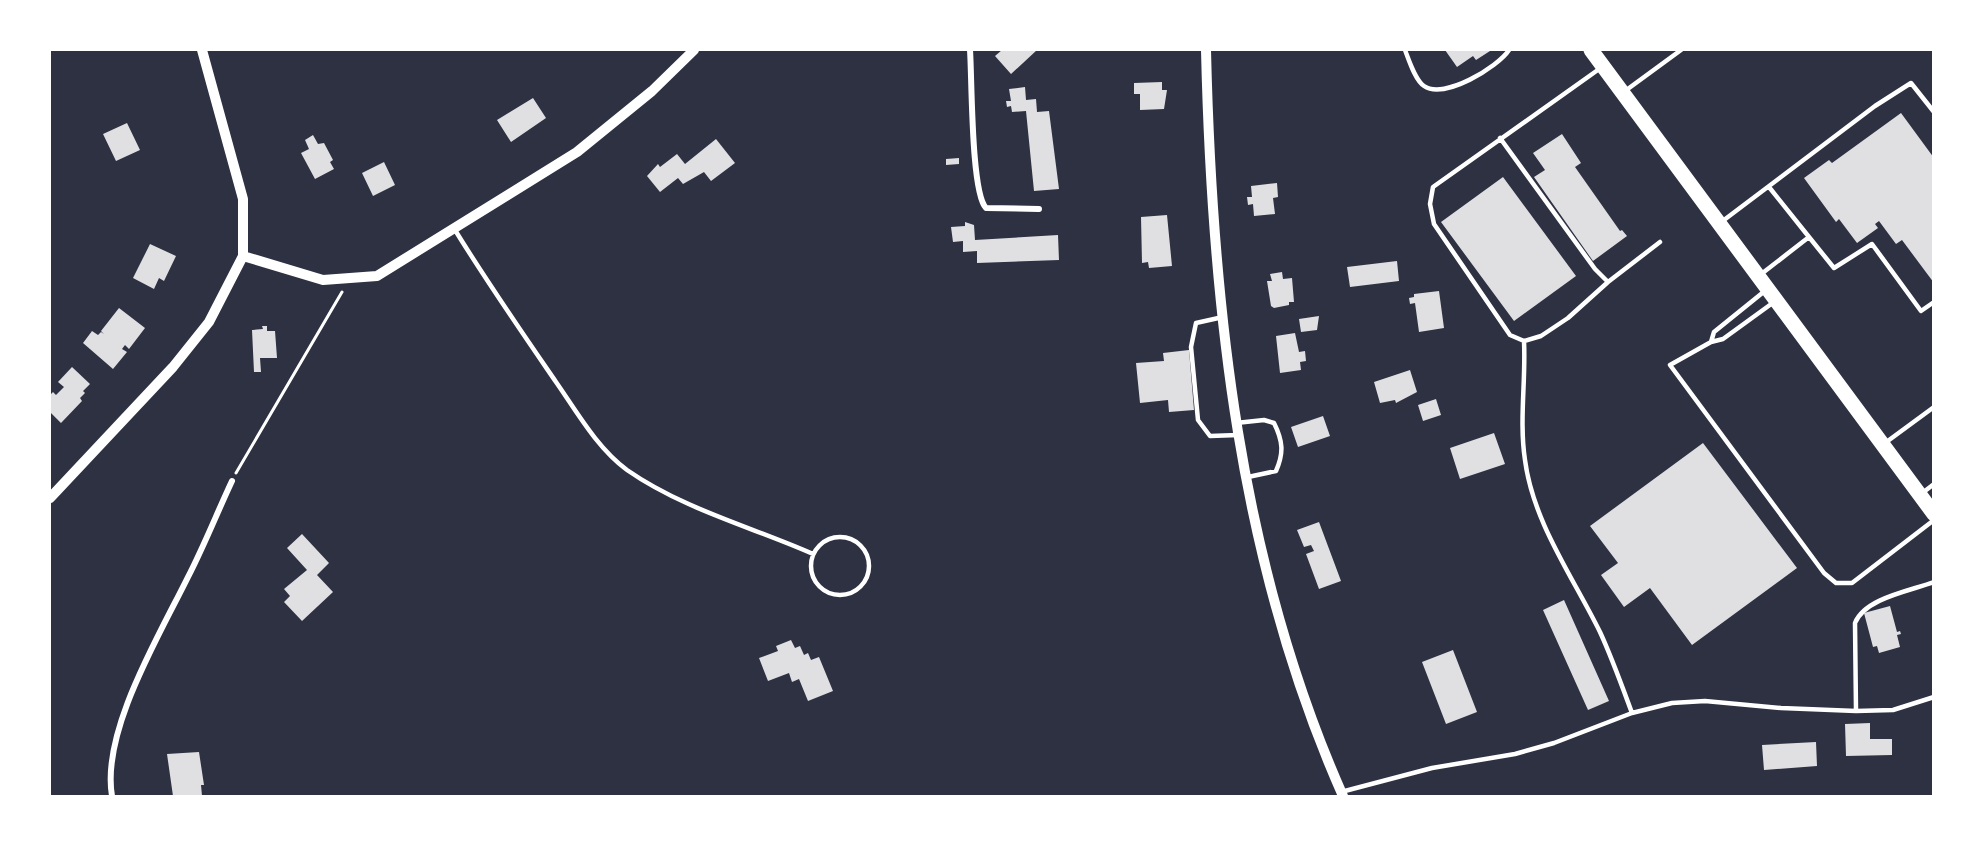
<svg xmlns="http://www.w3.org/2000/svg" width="1983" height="846" font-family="Raleway,sans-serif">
	<rect width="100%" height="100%" fill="#2d3142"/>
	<path fill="#e0e0e3" d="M1002 50H1037L1011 74 995 56Z
		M1445 50H1489L1490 51 1476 60 1473 56 1457 67Z
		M1162 82V90H1167L1164 109 1140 110V94H1134V83Z
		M1025 87 1026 100 1036 99 1037 112 1049 111 1059 189 1034 191 1026 111 1012 112 1011 106 1007 107 1006 101H1011L1009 89Z
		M533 98 546 118 511 142 497 120Z
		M1901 113 1934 158V283L1902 240 1896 244 1879 221 1875 224 1878 228 1857 243 1839 219 1836 222 1804 178 1829 160 1832 163Z
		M127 123 140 150 116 161 103 134Z
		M1562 134 1581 163 1575 167 1620 231 1622 230 1627 236 1593 261 1534 177 1545 170 1533 153Z
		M313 135 318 144 324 143 333 160 330 162 334 169 315 179 301 153 309 149 305 140Z
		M716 139 735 163 711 181 704 172 683 184 678 178 660 192 647 176 658 164 660 167 677 154 685 164Z
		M959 158V164L946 165V159Z
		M384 162 395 185 373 196 362 173Z
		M1503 177 1576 276 1514 321 1441 222Z
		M1277 183 1278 197 1273 198 1275 214 1254 216 1253 204 1248 205 1247 197H1252L1251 186Z
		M1167 215 1172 266 1149 268 1148 262 1142 263 1141 217Z
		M965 222 974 225 975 240 1058 235 1059 260 977 263V251L963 252V241L953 242 951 227 965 226Z
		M150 244 176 256 164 281 159 278 154 289 133 278Z
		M1397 261 1399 281 1350 287 1347 267Z
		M1282 272 1283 279 1292 278 1294 302H1289V305L1274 308 1271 306 1267 281H1272L1270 274Z
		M1439 291 1444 328 1419 332 1415 303 1410 304 1409 298 1414 297V294Z
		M119 308 145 328 129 349 125 345 122 349 127 352 113 369 83 343 92 331 98 335 101 332 104 334 101 331Z
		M1319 316 1317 330 1301 332 1299 319Z
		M262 326H267V331H275L277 358H260L261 372H254L252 330 263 329Z
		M1295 333 1299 352 1305 351 1306 361 1300 362 1301 370 1280 373 1276 336Z
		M1189 350 1194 410 1169 412 1168 400 1140 403 1136 363 1164 361 1163 353Z
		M72 367 90 384 83 391 85 393 80 398 82 401 61 423 50 412V395L53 392 56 395 64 387 58 382Z
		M1410 370 1417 392 1396 403 1395 400 1380 403 1374 382Z
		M1436 399 1441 415 1423 421 1418 405Z
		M1323 416 1330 436 1298 447 1291 427Z
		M1494 433 1505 464 1460 479 1450 448Z
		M1703 443 1797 568 1692 645 1650 588 1624 607 1601 575 1618 563 1590 526Z
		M1319 522 1341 581 1319 589 1306 554 1314 551 1311 545 1304 547 1297 530Z
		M302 534 329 563 317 575 333 592 302 621 284 602 290 596 284 589 307 570 287 548Z
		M1564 600 1609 701 1588 710 1543 610Z
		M1890 606 1897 632 1900 631 1901 634 1897 635 1900 647 1879 653 1877 646 1873 647 1864 613Z
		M791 640 795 648 800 646 804 655 808 653 811 660 819 657 833 691 808 701 799 679 792 682 789 673 768 681 759 658 778 651 776 646Z
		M1453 650 1477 712 1446 724 1422 662Z
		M1870 723V739H1892V755L1846 756 1845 724Z
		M1816 742 1817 766 1764 770 1762 745Z
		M199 752 204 785H201L202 796H173L167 754Z"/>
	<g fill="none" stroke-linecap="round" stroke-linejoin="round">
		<path stroke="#fff" stroke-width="3" d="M236 473 342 292"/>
		<path stroke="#fff" stroke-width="4.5" d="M1405 50C1409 60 1415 80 1424 86 1444 100 1498 67 1509 50
			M1602 67 1433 187 1430 204 1434 224 1510 335 1524 341 1541 336 1568 318 1608 282 1660 242
			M1625 91 1681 50
			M1500 138 1595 269 1608 282
			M1720 223 1875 106 1911 83 1934 112
			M455 230C487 282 521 331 556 382 577 412 597 448 627 470 683 509 752 527 813 554
			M1809 237 1834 268 1872 244 1921 311 1934 302
			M1760 275 1809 237 1769 187
			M1774 302 1723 339 1711 342 1670 365 1824 573 1836 583H1852L1934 520
			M1223 317 1196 323 1191 347 1198 420 1210 436 1238 435
			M1524 341C1526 380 1519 421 1525 460 1533 522 1573 577 1600 632 1612 658 1622 686 1632 713
			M1711 342 1714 332 1766 290
			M1236 423 1264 420 1274 423C1283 441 1284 453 1276 471L1248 477
			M1885 443 1934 407
			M1921 494 1934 484
			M811 566a29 29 0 1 1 58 0a29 29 0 1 1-58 0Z
			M1934 582C1910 591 1865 598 1855 623L1856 711 1893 710 1934 697
			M1341 792 1432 768 1515 754 1554 743 1632 713 1672 703 1705 701 1781 708 1856 711"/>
		<path stroke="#fff" stroke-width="6" d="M970 50C972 78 971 193 986 208L1039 209
			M112 796C101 732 159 636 188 577 204 546 217 513 232 481"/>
		<path stroke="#fff" stroke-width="10" d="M1206 50C1212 304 1239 562 1343 796
			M243 256 323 280 377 276 577 152 652 91 694 50
			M50 498 173 367 209 322 243 256V199L202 50"/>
		<path stroke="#fff" stroke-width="15" d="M1591 50 1934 514"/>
	</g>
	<rect width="1983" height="846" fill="none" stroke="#ffffff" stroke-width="102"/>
</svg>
